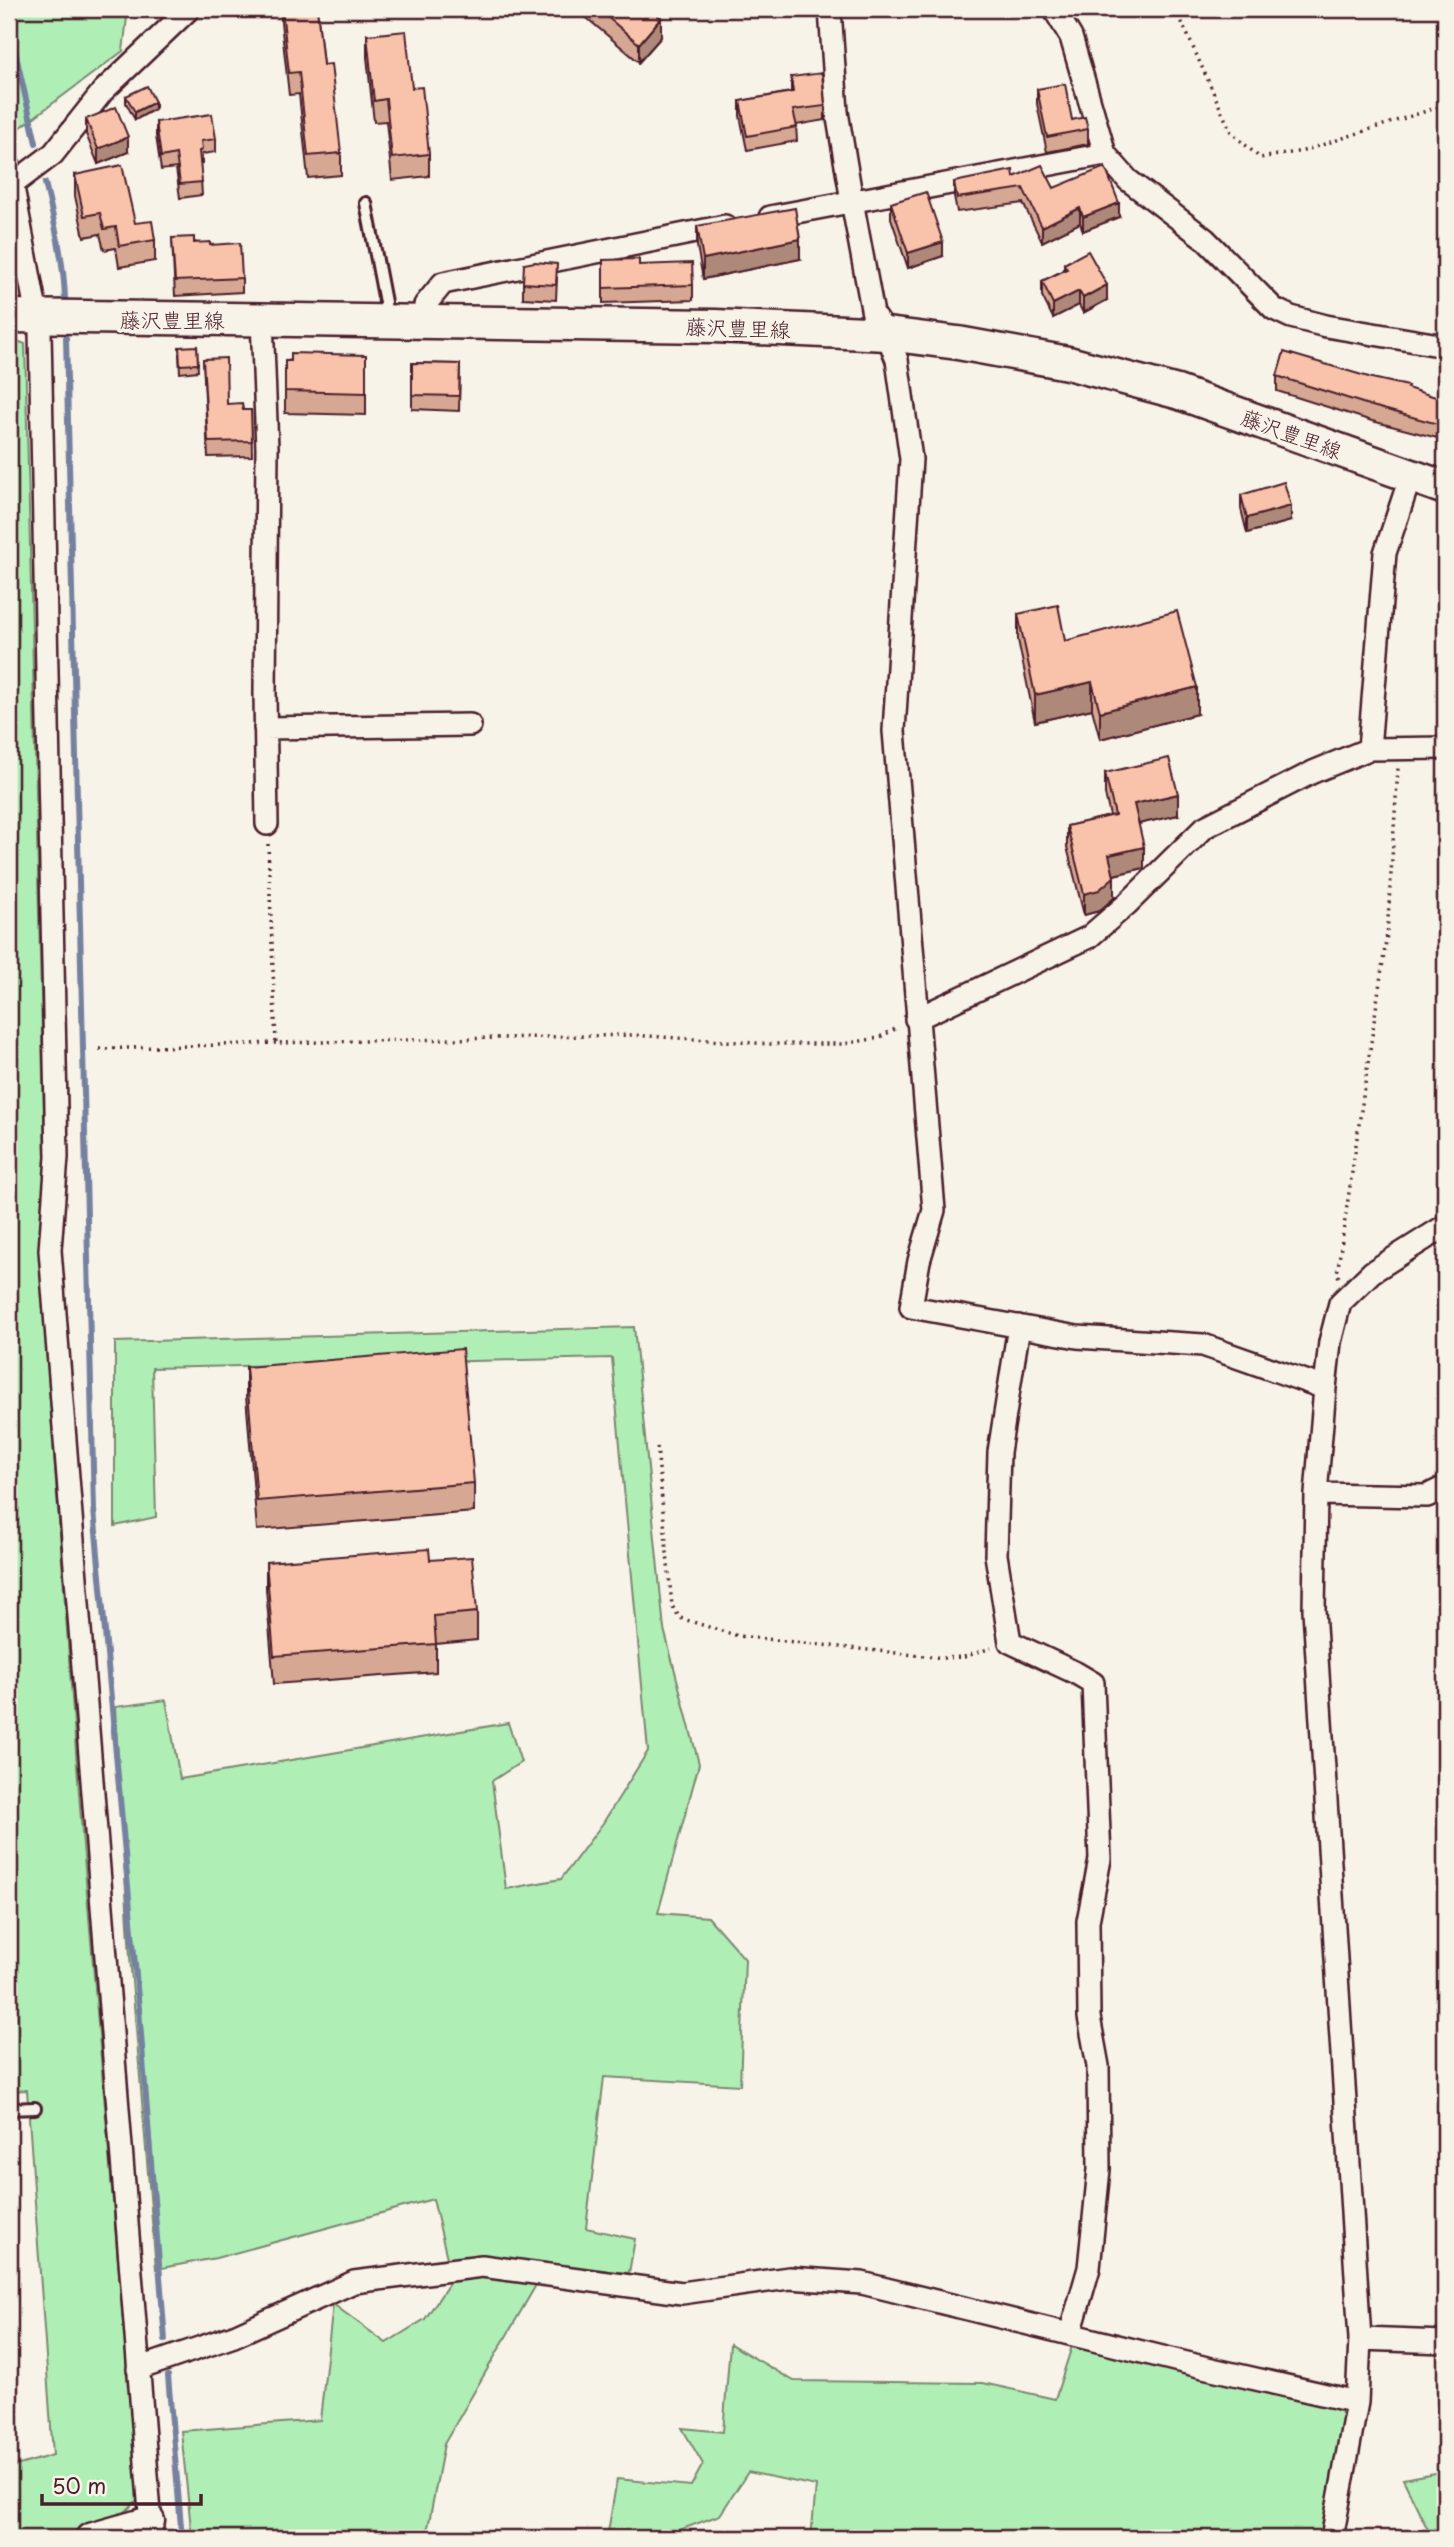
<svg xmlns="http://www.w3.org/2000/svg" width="1454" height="2547" font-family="'Playpen Sans','Klee One',sans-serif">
	<rect width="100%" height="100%" fill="#f7f3e8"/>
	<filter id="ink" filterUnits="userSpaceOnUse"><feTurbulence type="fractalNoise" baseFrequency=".0143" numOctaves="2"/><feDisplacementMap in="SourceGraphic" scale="14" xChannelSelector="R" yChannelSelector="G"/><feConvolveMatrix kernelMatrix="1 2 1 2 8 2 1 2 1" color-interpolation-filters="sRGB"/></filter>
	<g filter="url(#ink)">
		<path fill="#afefb6" stroke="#7c8770" stroke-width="2" d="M9 9H128L123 51 17 130 9 95Z
			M9 338 25 344 45 1158 40 1265 82 1833 138 2499 117 2520 53 2538H9V2468L53 2455 27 2090 9 2091V2020L17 2018 9 1912Z
			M634 1327 664 1629 699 1764 658 1913 708 1917 745 1959 740 2085 604 2077 586 2228 635 2239 629 2273 547 2266 444 2444 426 2538H192L181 2431 320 2420 333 2304 386 2343 425 2319 452 2279 433 2199 216 2258 156 2269 130 1957 115 1707 166 1700 180 1779 508 1723 521 1762 492 1781 506 1889 561 1879 603 1823 648 1751 612 1358 152 1368 156 1517 115 1526V1342Z
			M1073 2343 1338 2407 1344 2419 1322 2538H811L816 2486 748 2472 720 2515 658 2538H607L617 2479 691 2486 703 2464 682 2428 723 2432 730 2344 794 2381 983 2383 1055 2399Z
			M1445 2471V2538H1432L1403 2479Z"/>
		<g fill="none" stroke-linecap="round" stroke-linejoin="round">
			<path stroke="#74819f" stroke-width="6" d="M9 25 36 143
				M45 183C54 221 64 260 65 299
				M66 338 94 1510 139 2009 165 2340
				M168 2376 182 2538"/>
			<g stroke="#4a1f2b" stroke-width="16">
				<path id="service" d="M366 203 385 302 386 318
					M9 2109 35 2108"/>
			</g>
			<g stroke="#4a1f2b" stroke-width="26">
				<path id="minor" d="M830 9 837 112 852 201 873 314 887 334 897 360 911 459 894 731 934 1210 919 1261 911 1307 1077 1337 1203 1345 1325 1388
					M1054 9 1071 37 1105 154 1128 180 1205 239 1274 309 1291 317 1326 326 1445 346
					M9 166 40 332 57 1157 50 1250 152 2538
					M13 184 53 154 103 91 189 9
					M770 217 1105 154
					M262 319 267 448 265 694 267 824
					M426 322 425 305 443 283 725 226
					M265 728 470 725
					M1369 749 1445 748
					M916 1019 1089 937 1127 904 1205 827 1313 772 1369 749 1385 553 1411 475
					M1019 1326 999 1452 996 1555 1010 1642 1076 1673 1093 1683 1100 1859 1088 1921 1089 2017 1098 2066 1099 2169 1089 2268 1070 2334
					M1316 1494 1427 1496 1445 1487
					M1360 2339 1445 2342
					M138 2369 234 2336 354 2282 482 2266 682 2293 789 2278 862 2283 1203 2367 1357 2402
					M1332 2538 1357 2402 1360 2339 1314 1610 1316 1494 1325 1388 1330 1342 1340 1303 1372 1272 1445 1226"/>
			</g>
			<g stroke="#4a1f2b" stroke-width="33">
				<path id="tertiary" d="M90 2538 150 2521"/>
			</g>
			<g stroke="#4a1f2b" stroke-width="37">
				<path id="secondary" d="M9 316 715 326 887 334 958 343 1068 363 1177 392 1445 488"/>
			</g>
			<path stroke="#4a1f2b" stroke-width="3.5" stroke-dasharray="2 5" stroke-linecap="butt" d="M1176 9 1231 132 1260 158 1303 151 1445 105
				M268 844 276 1043 632 1035 770 1044H844L878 1038 899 1027
				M99 1049 276 1043
				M1339 1277 1337 1274 1387 934 1398 768
				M657 1447 672 1606 680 1618 738 1636 944 1658 964 1657 991 1648"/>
			<use href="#service" stroke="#f7f3e8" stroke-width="10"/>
			<use href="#minor" stroke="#f7f3e8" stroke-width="21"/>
			<use href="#tertiary" stroke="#f7f3e8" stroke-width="28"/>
			<use href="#secondary" stroke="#f7f3e8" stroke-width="32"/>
		</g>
		<path fill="#d6a893" stroke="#4a1f2b" stroke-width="2" d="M281 9H317L323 65 341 153V175L308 178 299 94 289 95 281 22Z
			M530 9H551L543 19Z
			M576 9H649L661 37 639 62Z
			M367 35 412 88 429 154V176L392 180 386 121 374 122 367 57Z
			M791 77 825 106V120L796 125 797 141 747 150 740 116V101L791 92Z
			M1037 89 1072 120 1088 129V144L1047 152 1037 104Z
			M126 96 155 109 135 120 126 103Z
			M86 119 128 152 98 164 86 134Z
			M156 122 216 139V152L202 154V164H200L202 195 180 198 176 168 161 170 156 136Z
			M75 175 155 240V261L119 267 116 248 104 250 100 234 84 237 75 196Z
			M1014 177 1054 188 1119 217 1083 231 1080 223 1042 242 1023 203 957 212 954 196V182Z
			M891 203 943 256 908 268 891 218Z
			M697 226 800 259 703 279 697 246Z
			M172 238 210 245 242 278V292L175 296Z
			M603 260 639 265 693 285V300L603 303Z
			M1064 264 1107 300 1083 313 1079 305 1053 318 1042 296V281L1064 270Z
			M557 278 556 300 523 298V283Z
			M197 346 198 371 180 373 179 354Z
			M366 355V415L285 413V361Z
			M203 359 227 404 243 410H251L252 456 208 457Z
			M412 363 460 364 459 411 412 409Z
			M1277 376 1372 378 1445 400V440L1372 421 1277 391Z
			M1241 495 1291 521 1247 533 1241 509Z
			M1018 614 1065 641 1197 714 1100 739 1092 709 1035 722 1018 640Z
			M1105 773 1178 815 1138 824 1144 868 1114 875V898L1099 911 1084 915 1067 847V826L1110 816 1105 794Z
			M246 1367 474 1483V1512L257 1530 246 1396Z
			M430 1560 477 1612V1640L436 1644V1672L274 1684 266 1589V1562Z"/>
		<path fill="#ae8878" stroke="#4a1f2b" stroke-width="2" d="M543 9H551L543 19Z
			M661 18V37L639 62V44Z
			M155 102V109L135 120V112Z
			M128 137V152L98 164V149Z
			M1119 203V217L1083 231V217Z
			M1080 208V223L1042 242V227Z
			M800 239V259L703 279V259Z
			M943 242V256L908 268V253Z
			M1107 285V300L1083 313V298Z
			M1079 291V305L1053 318V304Z
			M1291 506V521L1247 533V518Z
			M1092 682V709L1035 722V695Z
			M1197 687V714L1100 739V712Z
			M1178 794V815L1134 825V804Z
			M1144 847V868L1109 876V855Z
			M1114 877V898L1099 911 1084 915V894Z"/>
		<path fill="#f9c3ab" stroke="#4a1f2b" stroke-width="2" d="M282 9H317L323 65 331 64 341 153 308 156 299 72 289 73Z
			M598 9H649L661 18 639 44Z
			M406 31 412 88 422 87 429 154 392 158 386 99 374 101 367 35Z
			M822 73 825 106 793 110 797 127 747 136 740 101 793 92 791 77Z
			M1065 84 1072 120 1085 117 1088 129 1047 137 1037 89Z
			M147 86 155 102 135 112 126 96Z
			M116 107 128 137 98 149 86 119Z
			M212 114 216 139 201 141 202 150 199 151 202 182 180 184 176 154 161 157 156 122Z
			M122 165 135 223 152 221 155 240 119 246 116 227 104 229 100 213 84 216 75 175Z
			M1042 165 1054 188 1105 167 1119 203 1083 217 1080 208 1042 227 1023 188 957 198 954 182 1013 170 1014 177Z
			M926 192 943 242 908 253 891 203Z
			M795 208 800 239 703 259 697 226Z
			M194 237V243L210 242V245L240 243 242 278 175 281 172 238Z
			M1088 251 1107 285 1083 298 1079 291 1053 304 1042 281 1067 269 1064 264Z
			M639 259V265L692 263 693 285 603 288V260Z
			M535 262 557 264 556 285 523 283 524 264Z
			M197 346 198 364 180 365 179 347Z
			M1284 352 1372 378 1408 386 1407 388 1445 400V426L1372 406 1277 376Z
			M291 353 366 355V393L285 391V361H291Z
			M226 358 227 404 242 403 243 410H251L252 441 208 442 203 359Z
			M412 363 460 364 459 396 412 395Z
			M1284 482 1291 506 1247 518 1241 495Z
			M1058 605 1065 641 1177 611 1197 687 1100 712 1092 682 1035 695 1018 614Z
			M1169 758 1178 794 1134 804 1144 847 1109 855 1114 877 1099 890 1084 894 1067 826 1115 815 1105 773Z
			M462 1349 474 1483 257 1501 246 1367Z
			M429 1549 430 1560 472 1557 477 1612 434 1616 436 1644 274 1656 266 1562Z"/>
	</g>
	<g text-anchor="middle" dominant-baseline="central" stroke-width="7" stroke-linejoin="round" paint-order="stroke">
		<g font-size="21" fill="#4a1f2b" stroke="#f7f3e8">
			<text x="172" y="319">藤沢豊里線</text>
			<text transform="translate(738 327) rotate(2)">藤沢豊里線</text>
			<text transform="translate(1292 433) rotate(20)">藤沢豊里線</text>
		</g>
	</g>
	<rect width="1454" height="2547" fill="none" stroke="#f7f3e8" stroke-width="35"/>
	<rect x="18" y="18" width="1419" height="2512" fill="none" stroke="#4a1f2b" stroke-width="2.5" filter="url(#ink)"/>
	<path d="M42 2494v10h159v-10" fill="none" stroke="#4a1f2b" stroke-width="3.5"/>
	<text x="52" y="2494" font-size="21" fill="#4a1f2b" stroke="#f7f3e8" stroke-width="5" paint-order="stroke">50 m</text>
</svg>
